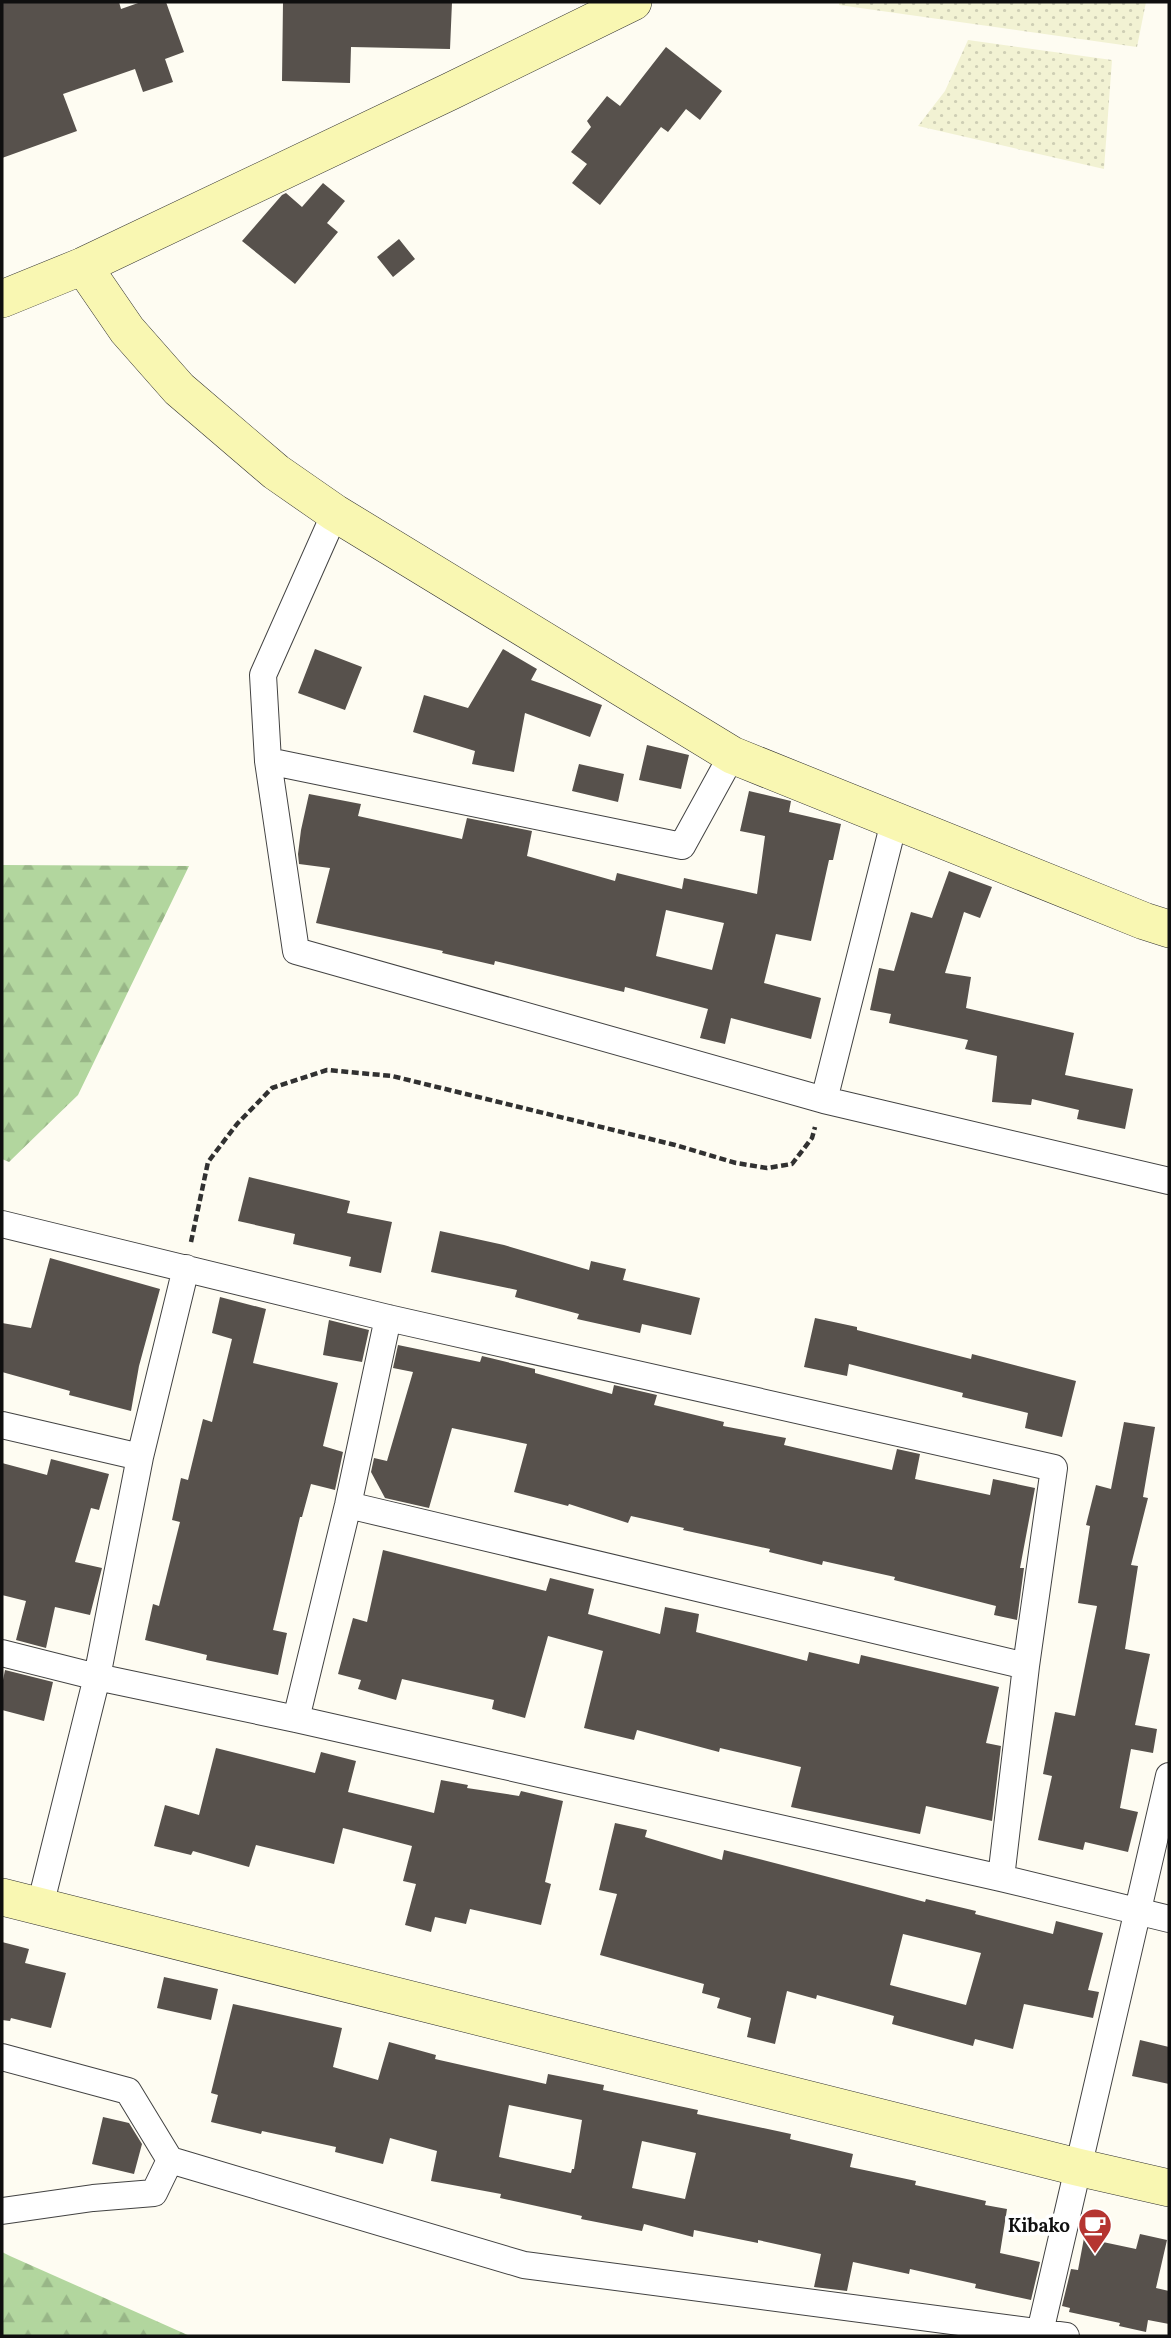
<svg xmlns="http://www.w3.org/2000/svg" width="1171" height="2338" font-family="Lora,serif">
	<defs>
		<pattern id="farmland-dots" width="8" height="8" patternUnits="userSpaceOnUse" patternTransform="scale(1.75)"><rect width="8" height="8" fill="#f2f2d3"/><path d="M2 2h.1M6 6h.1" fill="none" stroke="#ceceb4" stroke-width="1.8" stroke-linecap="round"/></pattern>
		<pattern id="forest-firs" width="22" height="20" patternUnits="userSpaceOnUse" patternTransform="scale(1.75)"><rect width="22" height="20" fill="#b2d69e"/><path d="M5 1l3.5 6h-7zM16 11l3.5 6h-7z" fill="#98b687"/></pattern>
	</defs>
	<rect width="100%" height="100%" fill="#fefcf2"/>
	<path fill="url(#farmland-dots)" d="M839 2H1146L1137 47 839 5Z
		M968 40 1112 60 1104 169 918 126 945 91Z"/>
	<path fill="url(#forest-firs)" d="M2 865 189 866 78 1095 9 1162 2 1159Z
		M2 2252 10 2256 190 2336H2Z"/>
	<path fill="#57514c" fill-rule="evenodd" d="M2 2H119L121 9 141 2H166L184 52 165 59 173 82 143 92 135 69 63 94 77 131 2 158Z
		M283 2H452L450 49 351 47 350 83 282 81Z
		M666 47 722 91 700 120 686 109 668 132 661 127 600 205 572 183 587 164 571 152 591 127 587 121 607 96 620 106Z
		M323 183 345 201 327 223 338 232 295 284 242 241 282 195 286 193 302 207Z
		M399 239 415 259 393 277 377 257Z
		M315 649 362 667 345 710 298 693Z
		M503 649 537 669 531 680 602 705 590 737 525 713 514 772 472 764 475 751 413 732 424 695 468 708Z
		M647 745 689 755 681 789 639 780Z
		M579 764 624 774 618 802 572 791Z
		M749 791 791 801 789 812 841 824 833 860H829L811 941 776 934 764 983 821 998 811 1039 731 1018 725 1044 700 1038 708 1009 625 987 624 992 495 961 494 965 442 953 443 951 316 923 330 868 299 864 298 854 301 830 309 794 361 804 358 816 462 839 467 818 532 831 527 856 615 881 617 873 682 889 684 878 757 894 765 836 740 831ZM666 910 724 923 712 970 656 956Z
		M949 871 992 887 980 918 964 912 945 973 971 977 966 1008 1074 1033 1065 1075 1133 1089 1125 1129 1077 1119 1079 1110 1032 1099 1031 1105 992 1102 997 1056 965 1049 968 1040 889 1023 891 1014 870 1010 879 968 894 971 911 912 932 918Z
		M249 1177 350 1201 347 1213 392 1222 381 1273 349 1266 351 1257 293 1244 295 1234 238 1221Z
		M440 1231 504 1245 589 1270 591 1261 626 1269 623 1280 700 1298 691 1335 642 1324 640 1333 577 1319 579 1314 515 1297 517 1290 431 1272Z
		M50 1258 160 1289 139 1366 131 1411 69 1395 70 1391 2 1372V1323L31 1328Z
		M220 1297 266 1309 253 1363 338 1383 323 1446 343 1452 335 1490 311 1484 302 1517H300L273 1630 287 1633 278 1675 206 1660 207 1655 145 1640 153 1604 159 1606 180 1522 172 1520 181 1478 188 1480 203 1419 212 1422 232 1339 212 1333Z
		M815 1318 857 1327V1330L971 1359 972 1354 1076 1381 1062 1437 1025 1428 1028 1413 962 1397 963 1393 849 1364 847 1376 804 1367Z
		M329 1320 369 1330 362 1362 323 1355Z
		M398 1345 480 1362 482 1356 535 1369V1373L612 1394 614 1385 657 1395 654 1405 724 1422 723 1426 786 1438 784 1445 892 1470 897 1449 920 1454 915 1479 990 1495 993 1479 1035 1488 1020 1568H1024L1017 1620 994 1615 996 1606 894 1580 895 1577 823 1561 822 1565 769 1552 770 1549 683 1530 684 1528 631 1516 628 1523 569 1504 568 1506 514 1492 527 1444 452 1428 429 1508 385 1498 371 1472 374 1458 387 1461 413 1372 393 1368Z
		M1124 1422 1155 1427 1143 1497 1148 1498 1131 1565 1138 1566 1125 1649 1150 1654 1135 1725 1157 1729 1153 1753 1131 1749 1120 1808 1138 1812 1128 1852 1085 1842 1083 1850 1038 1840 1052 1776 1043 1774 1055 1712 1075 1716 1097 1606 1078 1603 1090 1526 1086 1525 1096 1485 1111 1489Z
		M51 1459 109 1474 99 1510 91 1508 75 1562 102 1568 90 1615 55 1607 46 1648 16 1640 26 1601 2 1595V1463L47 1475Z
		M383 1550 546 1591 550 1578 594 1589 588 1614 660 1634 665 1607 699 1614 696 1632 807 1661 809 1652 859 1664 861 1655 999 1687 986 1743 1001 1746 992 1821 926 1806 920 1834 791 1807 801 1767 720 1748 719 1752 637 1730 634 1740 584 1728 603 1651 548 1636 525 1718 492 1709 494 1700 402 1679 396 1700 358 1689 361 1680 338 1674 353 1618 367 1622Z
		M5 1670 53 1682 44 1721 2 1710V1685Z
		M216 1748 315 1773 321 1752 356 1761 348 1792 434 1813 441 1780 468 1785 467 1788 519 1796 521 1791 563 1801 545 1882 551 1884 541 1925 470 1909 466 1924 435 1917 431 1932 405 1925 416 1884 403 1881 412 1846 343 1828 334 1864 256 1845 249 1867 193 1851 191 1855 154 1846 165 1805 199 1815Z
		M615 1823 647 1830 645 1837 722 1860 724 1850 925 1902 926 1899 976 1911 975 1914 1053 1934 1056 1921 1103 1933 1088 1990 1099 1992 1093 2018 1024 2004 1013 2049 975 2039 973 2046 892 2024 894 2016 817 1995 816 1999 787 1991 775 2044 747 2037 751 2018 717 2008 720 1998 702 1993 704 1984 600 1955 617 1894 599 1890ZM903 1934 981 1953 966 2005 890 1985Z
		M2 1942 29 1949 25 1963 66 1973 51 2028 11 2018 10 2021 2 2020Z
		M164 1977 218 1989 211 2020 157 2008Z
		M233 2004 342 2028 333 2067 378 2080 389 2042 436 2055 435 2059 546 2084 548 2074 604 2085 603 2090 698 2110 697 2114 791 2134 790 2139 853 2154 850 2167 916 2181 915 2185 986 2201 985 2205 1007 2209 1000 2253 1040 2262 1031 2300 975 2288 976 2284 910 2269 909 2274 853 2262 847 2291 814 2287 821 2254 758 2240V2243L694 2230 693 2237 644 2224 642 2231 581 2219 582 2216 500 2198 501 2194 431 2181 437 2151 390 2138 383 2164 335 2152 336 2147 262 2131 261 2134 211 2122 218 2095 211 2093ZM509 2105 582 2120 574 2169H572L571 2173 499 2157ZM642 2141 696 2153 685 2199 632 2188Z
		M1140 2040 1169 2047V2084L1132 2076Z
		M103 2117 129 2123 142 2144 134 2174 92 2164Z
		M1140 2234 1167 2240 1156 2288 1169 2291V2324L1148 2320 1146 2332 1119 2326 1120 2323 1069 2312 1070 2308 1062 2306 1071 2269 1078 2270 1084 2238 1136 2249Z"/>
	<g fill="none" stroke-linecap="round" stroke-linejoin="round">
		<g stroke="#424242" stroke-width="28">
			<path id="street" d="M335 513 263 675 268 761 296 951 824 1100 1169 1181
				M268 761 682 846 732 755
				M824 1100 894 822
				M2 1224 388 1318 1054 1468 1026 1666 1001 1878
				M2 1425 140 1457
				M348 1505 1026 1666
				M2 1653 97 1677 296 1719 1001 1878 1169 1919
				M296 1719 348 1505 388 1318
				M40 1906 97 1677 140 1457 186 1268
				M2 2057 128 2091 170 2160 524 2265 1066 2336
				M2 2211 93 2198 154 2193 170 2160
				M1040 2332 1169 1776"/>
		</g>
		<g stroke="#313131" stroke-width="38">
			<path id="secondary" d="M83 266 127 330 179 389 276 472 335 513 732 755 1144 921 1169 929
				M2 299 83 266 451 91 633 2
				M2 1897 1077 2167 1169 2188"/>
		</g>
		<path stroke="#313131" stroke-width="4.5" stroke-dasharray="7 3.5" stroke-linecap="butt" d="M191 1242 208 1162 237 1124 272 1088 327 1070 392 1076 675 1145 736 1163 767 1168 792 1164 812 1138 815 1127"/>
		<use href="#street" stroke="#fff" stroke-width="26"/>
		<use href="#secondary" stroke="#f9f7b2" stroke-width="37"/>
	</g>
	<defs>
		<g id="cafe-pin" transform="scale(1.75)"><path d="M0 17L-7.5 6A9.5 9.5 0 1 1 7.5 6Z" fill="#b53531" stroke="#fff"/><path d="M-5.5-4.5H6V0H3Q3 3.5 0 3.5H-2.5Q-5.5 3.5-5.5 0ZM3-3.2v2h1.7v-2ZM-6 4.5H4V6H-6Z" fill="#fff"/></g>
	</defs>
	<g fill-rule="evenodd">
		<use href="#cafe-pin" x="1095" y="2225"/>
	</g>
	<g text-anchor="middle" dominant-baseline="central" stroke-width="7" stroke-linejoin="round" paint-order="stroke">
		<g font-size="19" font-weight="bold" fill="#0f0f0f" stroke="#fff" text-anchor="end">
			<text x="1070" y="2225">Kibako</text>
		</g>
	</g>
	<rect width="1171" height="2338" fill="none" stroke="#0f0f0f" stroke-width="7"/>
</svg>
